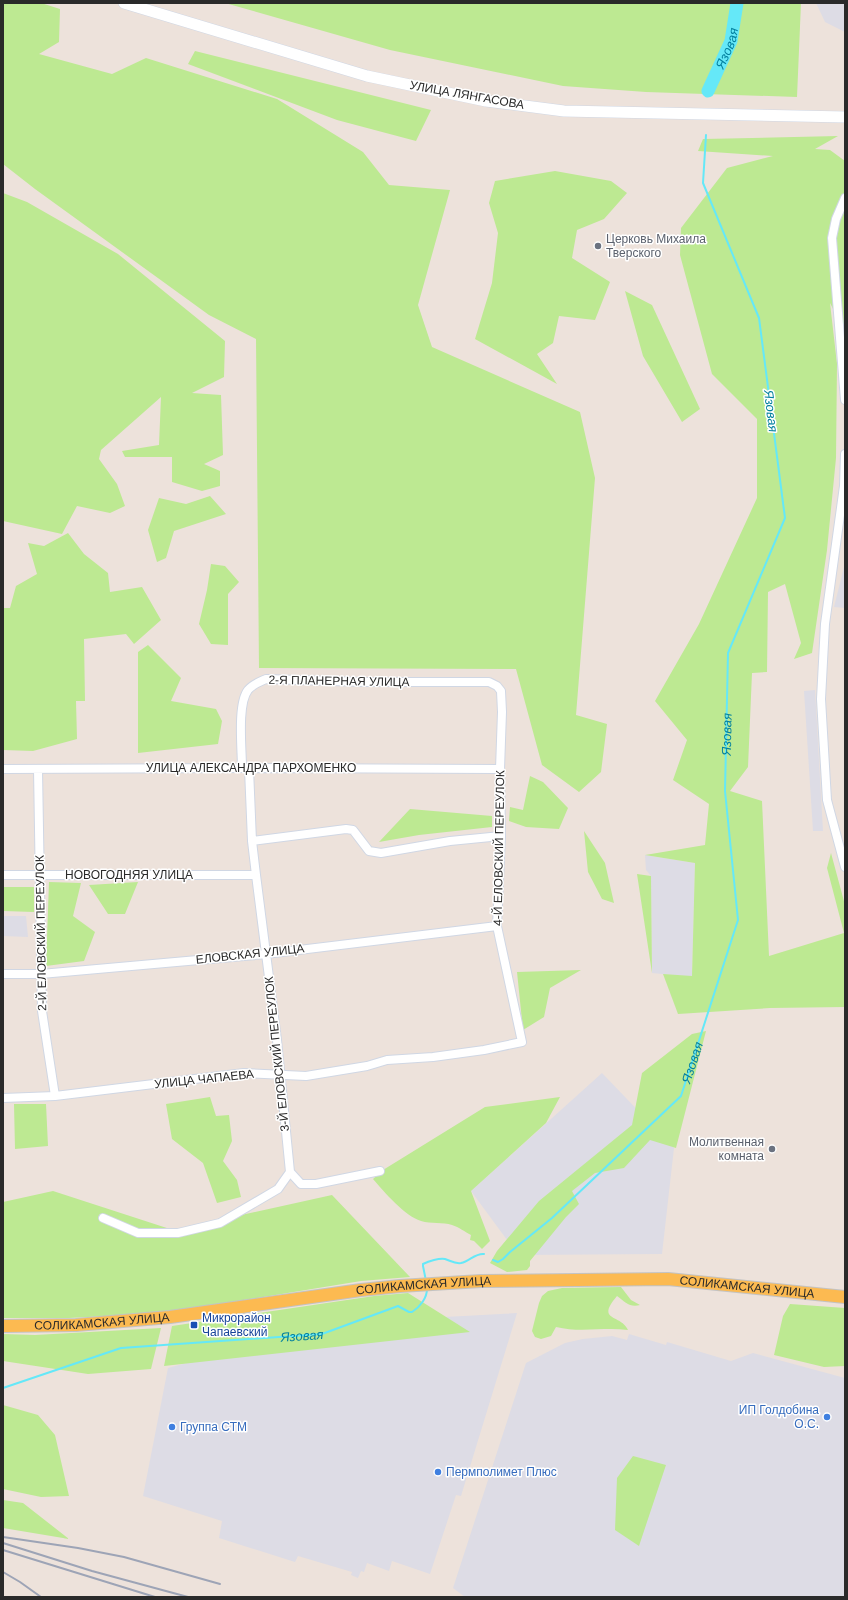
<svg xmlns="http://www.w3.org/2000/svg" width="848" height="1600" font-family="Arial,sans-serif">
	<rect width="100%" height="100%" fill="#ede2db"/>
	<path fill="#dddce5" d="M816 3H845V32L825 22Z
		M845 563V608L834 607Z
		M815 690 823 831H813L804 691Z
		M645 855 695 863 692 977 652 973 651 876 646 870Z
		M3 916H26L28 937 3 936Z
		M602 1073 674 1148 662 1254 518 1255 471 1191Z
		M517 1313 461 1496 456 1495 430 1574 392 1561 389 1571 367 1563 364 1572 361 1571 358 1578 351 1575 352 1572 298 1556 295 1562 219 1538 222 1521 143 1496 168 1368 333 1323Z
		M629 1334 666 1345 667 1342 731 1361 753 1353 845 1378V1597H465L453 1588 526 1363 565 1343 583 1339 612 1336 627 1340Z"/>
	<path fill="#bde992" d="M3 3H41L60 9 59 42 39 54 112 74 146 58 277 99 363 152 389 185 450 190 418 305 432 347 580 412 595 478 576 715 607 724 601 772 579 792 542 765 516 669 259 668 256 339 209 315 35 189 3 164Z
		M225 3H801L797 97 646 92 563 86 390 50Z
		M195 51 431 110 416 141 337 120 188 64Z
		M838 136 815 149 830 150 845 161V332L830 303 837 364 836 458 827 550 812 653 794 659 801 643 785 584 768 592 767 672 752 673 748 767 730 791 762 801 769 956 844 933 827 868 831 853 845 905V1007L770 1008 678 1014 663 974 692 976 695 863 645 855 705 845 709 804 673 780 687 740 655 701 699 624 757 498V419L712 374 680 255 681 228 727 168 773 156 698 151 703 139Z
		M555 171 611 181 627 193 604 219 577 230 572 258 610 282 595 320 559 316 553 343 537 354 557 384 475 339 492 283 498 233 489 203 495 181Z
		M3 193 27 202 118 254 225 341 224 377 192 393 221 395 223 455 204 464 220 471V486L202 491 172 482V457H125L122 451 159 445 161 397 101 450 99 459 117 484 125 506 110 513 77 506 62 534 3 521Z
		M625 291 652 305 700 409 682 422 643 356Z
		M210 496 226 514 174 531 166 558 157 562 148 530 159 498 186 504Z
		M68 533 84 554 108 573 110 592 142 587 161 620 134 644 126 634 84 639 85 701H76L77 739 33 751 3 750V608H10L16 586 37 574 28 543 44 546Z
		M211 564 225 566 239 582 228 594V645L211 644 199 624 207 590Z
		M148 645 181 678 171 701 216 709 222 721 218 744 138 753V652Z
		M530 776 543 782 568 808 559 829 526 827 509 821 510 807 523 810Z
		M410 809 492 816V827L419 835 379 842Z
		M584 831 605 863 614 903 602 899 588 872Z
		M637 874 651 876 652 973Z
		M49 882 81 883 73 916 95 932 84 961 46 966Z
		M138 882 125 914H108L89 885Z
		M3 887H34V912L3 911Z
		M581 970 550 988 544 1017 523 1030 517 972Z
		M706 1031 676 1148 650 1140 624 1168 595 1173 572 1191 579 1204 566 1217 530 1261V1266L527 1270 507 1272 490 1263 497 1251 539 1201 632 1125 642 1073 692 1034Z
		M210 1097 216 1116 229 1115 232 1141 223 1161 237 1180 241 1197 217 1203 203 1163 172 1139 166 1104Z
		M560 1097 546 1123 471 1191 490 1241 482 1249 474 1241 470 1240 471 1235C465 1232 459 1227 452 1225 443 1222 431 1224 421 1221 405 1216 384 1192 373 1179L383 1170 485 1107Z
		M14 1104H46L48 1146 15 1149Z
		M53 1191 173 1230 332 1195 410 1277 361 1281 164 1313 69 1318H3V1202Z
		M621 1287 631 1300 640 1305C630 1308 625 1302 617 1296 595 1322 621 1314 628 1330 603 1327 580 1333 556 1327L551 1336 541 1339 535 1337 532 1331 539 1303 542 1296 548 1291 562 1288Z
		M408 1293 470 1332 164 1366 172 1326 374 1296Z
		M790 1304 845 1308V1366L824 1367 774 1355 783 1316Z
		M161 1328 151 1369 88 1374 3 1361V1334L35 1335Z
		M3 1405 38 1415 55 1435 69 1496 41 1497 3 1489Z
		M633 1456 666 1465 639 1546 615 1530 617 1478Z
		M3 1500 23 1503 69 1539 3 1528Z"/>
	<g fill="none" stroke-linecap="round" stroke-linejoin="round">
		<g stroke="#65e8f8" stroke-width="2">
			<path id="s1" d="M493 1260 498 1262 503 1259 510 1252 552 1218 681 1096 738 920 725 791 728 653 785 518 759 318 703 183 706 135"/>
			<path d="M426 1281 423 1266V1264C429 1261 439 1258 445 1259 451 1261 455 1264 461 1263 470 1261 475 1253 484 1254"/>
			<path id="s2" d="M3 1388 121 1348 322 1334 398 1306 409 1312H412C420 1307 427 1298 427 1289"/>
		</g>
		<path stroke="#65e8f8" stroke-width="13" id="s3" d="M708 91 731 41 737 3"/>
		<g stroke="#d0d7e4" stroke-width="10">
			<path id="street" d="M845 198 836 219 832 238 845 400
				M845 454 844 486 825 624 821 699 827 800 845 867
				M3 769 242 768 500 769
				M38 769 42 1011 55 1096
				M249 769 252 841 256 875 277 1040 290 1172
				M252 841 346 829 353 830 369 851 381 853 450 841 501 836
				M3 875H256
				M3 974H41L266 954 497 926
				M3 1098 55 1096 244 1073 306 1076 367 1066 387 1060 433 1057 484 1050 522 1042 497 926 501 836 500 769 502 712 501 691 497 686 489 682H364L266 679C259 682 253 684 248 690 237 704 242 749 242 768
				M290 1172 301 1184H316L380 1171
				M103 1218 138 1233H178L220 1223 278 1189 290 1172"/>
		</g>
		<g stroke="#d0d7e4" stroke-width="12">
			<path id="secondary" d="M124 3 367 76 486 101 564 111 845 117"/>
		</g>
		<g stroke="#c3c3c3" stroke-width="14">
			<g id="primary">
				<path id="s4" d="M3 1326 76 1325 170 1317 361 1290 400 1286 481 1281 668 1279 845 1297"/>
			</g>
		</g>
		<use href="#street" stroke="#fff" stroke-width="8"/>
		<use href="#secondary" stroke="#fff" stroke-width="11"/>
		<use href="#primary" stroke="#fcba51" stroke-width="12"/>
		<path stroke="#9da4b6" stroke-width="2" d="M3 1537 78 1548 124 1557 220 1584
			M3 1543 92 1571 188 1597
			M3 1550 155 1597
			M3 1572 20 1582 41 1597"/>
	</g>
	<g fill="#6b7280" stroke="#fff" stroke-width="1.5">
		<circle cx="598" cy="246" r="4"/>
		<circle cx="772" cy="1149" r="4"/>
	</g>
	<rect fill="#1a4fb4" stroke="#fff" stroke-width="1.5" x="190" y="1321" width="8" height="8" rx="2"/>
	<g fill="#3f7fe0" stroke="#fff" stroke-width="1.5">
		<circle cx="827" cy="1417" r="4"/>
		<circle cx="172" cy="1427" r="4"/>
		<circle cx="438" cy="1472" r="4"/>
	</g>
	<g text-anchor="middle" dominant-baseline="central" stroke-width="3" stroke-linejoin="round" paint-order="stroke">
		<g font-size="12" fill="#2a2a2a" stroke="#fff">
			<text transform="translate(467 95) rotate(10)">УЛИЦА ЛЯНГАСОВА</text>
			<text transform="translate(339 681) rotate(1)">2-Я ПЛАНЕРНАЯ УЛИЦА</text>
			<text x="251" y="768">УЛИЦА АЛЕКСАНДРА ПАРХОМЕНКО</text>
			<text transform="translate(499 848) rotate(-89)">4-Й ЕЛОВСКИЙ ПЕРЕУЛОК</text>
			<text x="129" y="875">НОВОГОДНЯЯ УЛИЦА</text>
			<text transform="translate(41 933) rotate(-91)">2-Й ЕЛОВСКИЙ ПЕРЕУЛОК</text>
			<text transform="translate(250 954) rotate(-6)">ЕЛОВСКАЯ УЛИЦА</text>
			<text transform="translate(277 1054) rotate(-96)">3-Й ЕЛОВСКИЙ ПЕРЕУЛОК</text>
			<text transform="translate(204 1079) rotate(-6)">УЛИЦА ЧАПАЕВА</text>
			<text stroke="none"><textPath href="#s4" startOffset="423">СОЛИКАМСКАЯ УЛИЦА</textPath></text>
			<text stroke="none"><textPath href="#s4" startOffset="747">СОЛИКАМСКАЯ УЛИЦА</textPath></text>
			<text stroke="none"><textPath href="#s4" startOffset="99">СОЛИКАМСКАЯ УЛИЦА</textPath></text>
		</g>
		<g font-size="12" fill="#5b616d" stroke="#fff" text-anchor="start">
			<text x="606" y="239">Церковь Михаила<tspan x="606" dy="14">Тверского</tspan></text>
			<text x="764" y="1142" text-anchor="end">Молитвенная<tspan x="764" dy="14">комната</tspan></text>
		</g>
		<g font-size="12" fill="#164399" stroke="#fff" text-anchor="start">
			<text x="202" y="1318">Микрорайон<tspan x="202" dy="14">Чапаевский</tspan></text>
		</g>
		<g font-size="12" fill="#366cbe" stroke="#fff" text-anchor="start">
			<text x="819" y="1410" text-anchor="end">ИП Голдобина<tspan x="819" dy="14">О.С.</tspan></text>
			<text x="180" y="1427">Группа СТМ</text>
			<text x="446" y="1472">Пермполимет Плюс</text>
		</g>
		<g font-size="13" font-style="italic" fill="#03809f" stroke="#fff">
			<text stroke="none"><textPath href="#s3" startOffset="47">Язовая</textPath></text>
			<text transform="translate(771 411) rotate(83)">Язовая</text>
			<text stroke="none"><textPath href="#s1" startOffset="624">Язовая</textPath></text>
			<text stroke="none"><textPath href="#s1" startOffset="288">Язовая</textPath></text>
			<text stroke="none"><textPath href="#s2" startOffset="306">Язовая</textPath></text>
		</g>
	</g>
	<rect width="848" height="1600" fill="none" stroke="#2a2a2a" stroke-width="8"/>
</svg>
